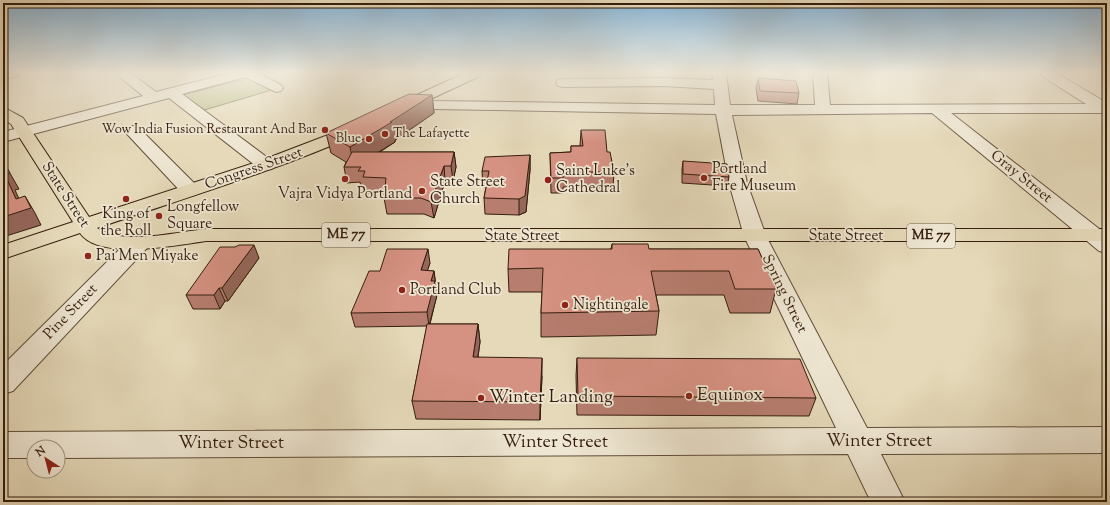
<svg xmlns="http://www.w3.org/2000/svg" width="1110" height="505" font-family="'Sorts Mill Goudy',serif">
	<rect width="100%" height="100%" fill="#e5d9b9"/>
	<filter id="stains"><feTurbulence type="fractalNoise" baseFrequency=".005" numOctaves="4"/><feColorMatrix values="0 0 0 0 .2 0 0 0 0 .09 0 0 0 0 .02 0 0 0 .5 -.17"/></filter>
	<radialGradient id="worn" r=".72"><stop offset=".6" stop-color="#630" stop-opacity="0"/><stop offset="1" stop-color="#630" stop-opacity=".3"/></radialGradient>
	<path fill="#bcbd8a" stroke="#786e4c" d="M249 78 272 90 201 111 182 95Z"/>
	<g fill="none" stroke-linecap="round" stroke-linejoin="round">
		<g stroke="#614d39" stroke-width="2">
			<path id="minor" d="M115 73H130L156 92 230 73H258L281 85 283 88 281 91 276 92 245 77 182 94 272 161 275 165 272 169 266 170 260 169 169 98 3 142V132L143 96Z
				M712 73H726L730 105H815L813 73H827L830 105 1086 104 1042 76 1040 73H1056L1107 103V113H951L1107 235V253L1099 251 932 113 732 115 747 183 766 236 867 428 1107 427V453L881 454 905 502H871L848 454 58 458V447H34V458H3V432L836 428 744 236 729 183 716 114 434 109 408 105 406 102 408 99 413 98 434 101 715 105 714 89 664 86 563 87 558 86 556 83 558 80 563 79 664 78 713 80Z
				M133 126 139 128 197 186 200 190 197 194 190 196 183 194 127 134 125 131 127 128Z
				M139 237 147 238 150 243 147 248 13 391 3 394V365L131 238Z"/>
		</g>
		<g stroke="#351e0e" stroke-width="2">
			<path id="major" d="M3 73H21L19 76 3 79Z
				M465 73H482L480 76 407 110H397L394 107 397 104Z
				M3 107 23 118 89 217 260 161 349 127 355 125 361 127 363 130 361 133C275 171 185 198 97 228 122 246 176 232 206 229H1107V241H206C177 245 99 261 80 233L3 259V245L73 222 11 124 3 119Z"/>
		</g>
		<use href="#minor" fill="#eee6d2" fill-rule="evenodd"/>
		<use href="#major" fill="#e5d9b9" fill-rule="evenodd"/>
	</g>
	<path fill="#b77d6f" stroke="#351e0e" d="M758 78 799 93 797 104 758 101 756 88Z
		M432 95 434 113 395 140V142L380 152H454L456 167 453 181H445L434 218 424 214H387L384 198V193H367L365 187H361L360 182 347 183 344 167 346 162 331 153 326 133Z
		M581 130 607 152 614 172 613 188 563 187V193H551L550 153 571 152V146H580Z
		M530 155V170L526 212 519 215 485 214 484 198 486 187H483L482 171Z
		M683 161 729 177 727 186 682 183V169Z
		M612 244 649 249H758L776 289 770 313H730L724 295H656L659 311 656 335 541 337V313L542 292H509L508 269 611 249Z
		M235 247 259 258 228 301H225L220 309H193L186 295Z
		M430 263 427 271H434L437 295 430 324H478L480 342 478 357 542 376 540 420 416 419 412 401 427 326 355 327 351 313 380 271Z
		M577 358 816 398 809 416 577 415 576 376Z"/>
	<path fill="#95665a" stroke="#351e0e" d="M432 95 434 113 395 140V142L354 167 350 147Z
		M454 152 456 167 453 181 451 166Z
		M530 155V170L526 212 519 215V199Z
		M3 161 19 189 15 190 24 210 25 196 35 213 41 225 3 237V217L16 199 5 175Z
		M444 166 445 181 434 218 431 202Z
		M254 245 259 258 228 301 222 288Z
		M428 249 430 263 423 284 421 270Z
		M434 271 437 295 429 326 427 312 431 281Z
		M219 288 225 301 220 309 214 295Z
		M478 324 480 342 475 376 473 357Z
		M542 358V376L540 420V402Z"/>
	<path fill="#d59181" stroke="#351e0e" d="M758 78 796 81 799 93 760 91Z
		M409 94 432 95 390 122H392L350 147 326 133Z
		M581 130H605L607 152H610L614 172H563V178H551L550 153 571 152V146H583Z
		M352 152H454L451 166H444L431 202 421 198H384L386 178 363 177 365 171H358L361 167H344Z
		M530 155 525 196 519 199 484 198 489 171H482L485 157Z
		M3 161 10 173 5 175 16 199 25 196 31 208 3 217Z
		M683 161 727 164 729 177 683 174Z
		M612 244H648L649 249H758L776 289H735L729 271H651L659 311 541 313 543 268 508 269 509 249H612Z
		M239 245H254L222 288H219L214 295H186L220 247H235Z
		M387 249H428L421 270 434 271 431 281H435L427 312 351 313 369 271H380Z
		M427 324H478L473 357 542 358 540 402 412 401Z
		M577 358 800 359 816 398 578 396Z"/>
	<linearGradient id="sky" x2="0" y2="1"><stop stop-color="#89b5d6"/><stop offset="0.51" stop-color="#f3eee0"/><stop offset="1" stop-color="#f3eee0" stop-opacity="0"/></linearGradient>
	<rect width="1110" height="143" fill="url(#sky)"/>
	<g fill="#8f2418" stroke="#eee6d2" stroke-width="1.5">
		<circle cx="325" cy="130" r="4"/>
		<circle cx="385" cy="134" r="4"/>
		<circle cx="369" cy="139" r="4"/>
		<circle cx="704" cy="178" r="4"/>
		<circle cx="345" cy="179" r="4"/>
		<circle cx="548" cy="180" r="4"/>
		<circle cx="422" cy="191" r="4"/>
		<circle cx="126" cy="199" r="4"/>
		<circle cx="159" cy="216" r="4"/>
		<circle cx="88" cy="256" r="4"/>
		<circle cx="402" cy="290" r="4"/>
		<circle cx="565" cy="305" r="4"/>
		<circle cx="689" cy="396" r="4"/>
		<circle cx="481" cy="398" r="4"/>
	</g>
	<g text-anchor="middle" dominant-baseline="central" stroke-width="3.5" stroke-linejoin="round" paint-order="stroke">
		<g font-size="13" fill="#351e0e" stroke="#eee6d2" text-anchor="end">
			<text x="317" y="130">Wow India Fusion Restaurant And Bar</text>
			<text x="393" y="134" text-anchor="start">The Lafayette</text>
			<text x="361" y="139">Blue</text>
		</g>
		<g fill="#eee6d2" stroke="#6c5a49" stroke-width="1">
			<rect x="322" y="223" width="48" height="24" rx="3"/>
			<rect x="907" y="224" width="48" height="24" rx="3"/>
		</g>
		<g font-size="14" font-weight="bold" fill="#351e0e">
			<text x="346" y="235">ME 77</text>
			<text x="931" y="236">ME 77</text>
		</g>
		<g font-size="15" fill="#351e0e" stroke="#eee6d2">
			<text transform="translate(254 169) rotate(-19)">Congress Street</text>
			<text transform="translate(1021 177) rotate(39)">Gray Street</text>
			<text transform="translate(65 195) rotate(57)">State Street</text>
			<text x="522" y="236">State Street</text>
			<text x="846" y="236">State Street</text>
			<text transform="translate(784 294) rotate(64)">Spring Street</text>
			<text transform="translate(71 312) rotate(-46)">Pine Street</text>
		</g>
		<g font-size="15" fill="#351e0e" stroke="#eee6d2" text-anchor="start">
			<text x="712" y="169">Portland<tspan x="712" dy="17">Fire Museum</tspan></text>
			<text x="556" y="171">Saint Luke's<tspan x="556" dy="17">Cathedral</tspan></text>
			<text x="430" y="182">State Street<tspan x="430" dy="17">Church</tspan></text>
			<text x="345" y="194" text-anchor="middle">Vajra Vidya Portland</text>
			<text x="167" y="207">Longfellow<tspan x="167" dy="17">Square</tspan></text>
			<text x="126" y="214" text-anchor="middle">King of<tspan x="126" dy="17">the Roll</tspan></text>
			<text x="96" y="256">Pai Men Miyake</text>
			<text x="410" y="290">Portland Club</text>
			<text x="573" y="305">Nightingale</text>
		</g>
		<g font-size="18" fill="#351e0e" stroke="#eee6d2" text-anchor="start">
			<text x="697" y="396">Equinox</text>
			<text x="489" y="398">Winter Landing</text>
		</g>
		<g font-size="18" fill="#351e0e" stroke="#eee6d2">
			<text x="879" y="442">Winter Street</text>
			<text x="555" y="443">Winter Street</text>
			<text x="231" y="444">Winter Street</text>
		</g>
	</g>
	<rect width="1110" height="505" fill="none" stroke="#e5d9b9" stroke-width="16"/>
	<rect x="4" y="4" width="1102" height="497" fill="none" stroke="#351e0e" stroke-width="2"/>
	<rect x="8" y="8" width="1094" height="489" fill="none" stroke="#351e0e"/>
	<g transform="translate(46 459) rotate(324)"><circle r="19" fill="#eee6d2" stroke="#a49684"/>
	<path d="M0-3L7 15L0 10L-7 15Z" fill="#8f2418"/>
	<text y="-6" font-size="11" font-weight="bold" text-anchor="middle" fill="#351e0e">N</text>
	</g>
	<rect width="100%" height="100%" filter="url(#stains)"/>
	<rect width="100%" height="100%" fill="url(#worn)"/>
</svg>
